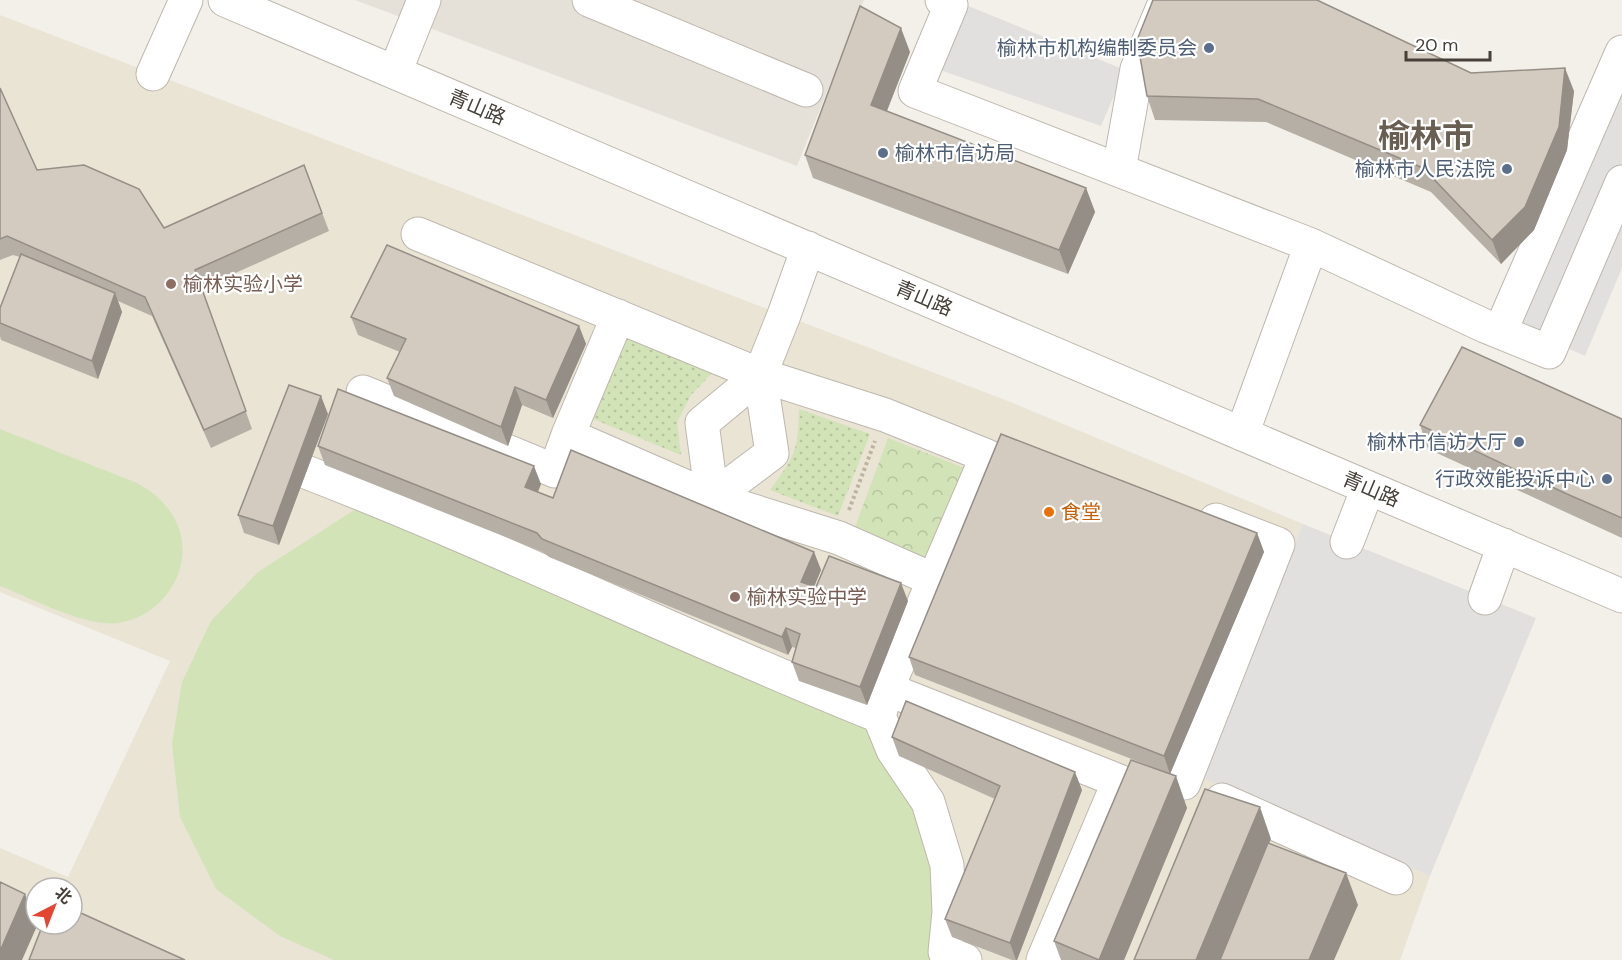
<svg xmlns="http://www.w3.org/2000/svg" width="1622" height="960" font-family="'DM Sans','Noto Sans SC',sans-serif">
	<defs>
		<pattern id="grass-dots" width="8" height="8" patternUnits="userSpaceOnUse" patternTransform="scale(1.5)"><rect width="8" height="8" fill="#d1e3b7"/><path d="M2 2h.1M6 6h.1" fill="none" stroke="#b5c49e" stroke-width="1.8" stroke-linecap="round"/></pattern>
		<pattern id="forest-crowns" width="20" height="18" patternUnits="userSpaceOnUse" patternTransform="scale(1.5)"><rect width="20" height="18" fill="#d1e3b7"/><path d="M2 6a3 3 0 1 1 6 0M12 15a3 3 0 1 1 6 0" fill="none" stroke="#b5c49e"/></pattern>
	</defs>
	<rect width="100%" height="100%" fill="#f3f0ea"/>
	<path fill="#e6e1d8" d="M355 0H864L797 166Z"/>
	<path fill="#eae4d5" fill-rule="evenodd" d="M0 15 1013 403 1303 524 1201 776 1430 876 1400 960H0V848L68 877 170 661 0 592ZM36 888H72V924H36Z"/>
	<path fill="url(#grass-dots)" d="M621 331 713 372 691 395 677 422 681 455 586 416Z
		M799 409 870 434 838 516 770 490C795 456 798 452 799 409Z"/>
	<path fill="url(#forest-crowns)" d="M888 438 972 471 937 562 855 527Z"/>
	<path fill="#d1e3b7" d="M0 429 137 483C152 491 164 501 173 516 200 561 166 617 117 623 86 627 30 598 0 586Z
		M362 505 874 719 940 869 939 960H334L280 936 216 889 180 817 172 744 182 682 211 621 258 572Z"/>
	<path fill="#e2e0de" d="M961 3 1125 70 1101 126 940 70Z
		M1622 76V268L1585 356 1508 322Z
		M1303 524 1536 618 1430 876 1201 777Z"/>
	<g fill="none" stroke-linecap="round" stroke-linejoin="round">
		<g stroke="#beb7ad" stroke-width="35">
			<path id="minor" d="M225 0 1622 596
				M589 0 806 90
				M942 0 951 5 915 91 1311 245 1485 326 1549 352 1622 182
				M395 72 424 0
				M153 74 186 0
				M1119 170 1137 69 1166 0
				M418 234 760 375 885 415 987 456 887 689 879 716 893 750 928 802 947 865 949 912 945 952 965 960
				M1500 332 1622 52
				M760 375 772 453 712 498 702 423 760 375 784 315 808 248
				M363 392 555 471 568 435 712 498 839 538 934 580
				M1242 434 1311 245
				M568 435 618 316
				M306 472C500 547 686 639 879 716
				M1347 542 1368 488
				M1485 598 1504 545
				M887 689 1119 781 1043 960
				M1184 783 1278 544 1216 520
				M1222 800 1396 878"/>
		</g>
		<path stroke="#beb2a0" stroke-width="4" stroke-dasharray="3 3" stroke-linecap="butt" d="M849 510 875 441"/>
		<use href="#minor" stroke="#fff" stroke-width="33"/>
	</g>
	<path fill="#b5afa5" d="M910 52 887 111 1086 188 1095 212 1068 274 813 178 805 155Z
		M1471 73 1574 91 1567 150 1534 230 1501 264 1431 192 1266 122 1155 120 1147 96Z
		M0 88 37 170 164 228 304 165 329 231 202 288 252 429 211 448 152 316 118 301 122 312 98 379 1 340 0 336V308L20 257 13 255 0 260Z
		M351 317 579 326 586 344 553 418 522 405 508 446 394 396 387 378 400 352 358 335Z
		M328 414 279 545 244 533 238 515Z
		M1622 419V538L1428 449 1420 425Z
		M318 446 541 484 538 492 553 498 814 552 821 570 814 587 908 601 867 705 799 681 792 662 796 648 792 647 788 655 549 557 543 552 325 465Z
		M1257 533 1264 552 1170 774 1187 808 1124 960H1061L1054 941 1160 770 915 675 909 657Z
		M892 737 1082 790 1017 960H1012L952 937 945 919 995 799 899 756Z"/>
	<path fill="#948e86" d="M901 28 910 52 880 128 871 105Z
		M1565 68 1574 91 1567 150 1534 230 1501 264 1492 240Z
		M1086 188 1095 212 1068 274 1059 250Z
		M115 293 122 312 98 379 92 361Z
		M579 326 586 344 553 418 546 400Z
		M515 387 522 405 508 446 501 427Z
		M321 396 328 414 279 545 273 526Z
		M534 466 541 484 532 506 525 487Z
		M1257 533 1264 552 1170 774 1164 756Z
		M814 552 821 570 808 601 801 582Z
		M901 583 908 601 867 705 860 687Z
		M786 628 792 647 788 655 782 637Z
		M1075 772 1082 790 1017 960H1016L1010 943Z
		M1176 776 1187 808 1124 960H1099Z
		M1260 807 1271 839 1221 960H1196Z
		M1346 873 1358 905 1334 960H1309Z
		M25 894 37 926 22 960H0V951Z"/>
	<path fill="#d3cbc0" stroke="#948e86" stroke-width="1.5" d="M1153 0H1317L1471 73 1565 68 1559 127 1525 207 1492 240 1423 168 1258 99 1147 96 1137 40Z
		M860 6 901 28 871 105 1086 188 1059 250 805 155Z
		M0 88 37 170 84 165 139 189 164 228 304 165 322 213 195 270 246 411 204 430 145 297 7 236 0 239Z
		M387 245 579 326 546 400 515 387 501 427 387 378 406 339 351 317Z
		M21 254 115 293 92 361 0 323V308Z
		M1462 347 1622 419V518L1567 494 1420 425Z
		M289 385 321 396 273 526 238 515Z
		M338 389 534 466 525 487 553 498 571 450 814 552 801 582 816 587 829 556 901 583 860 687 792 662 800 634 786 628 782 637 542 539 537 533 318 446Z
		M1001 434 1257 533 1164 756 909 657Z
		M906 701 1075 772 1010 943 945 919 1000 786 892 737Z
		M1131 760 1176 776 1099 960 1054 941Z
		M1205 789 1260 807 1196 960H1134Z
		M1268 843 1346 873 1309 960H1220Z
		M0 882 25 894 0 951Z
		M72 909 185 960H29L43 924H72Z"/>
	<g fill="#5c6f8a" stroke="#fff" stroke-width="2">
		<circle cx="1209" cy="48" r="6"/>
		<circle cx="883" cy="153" r="6"/>
		<circle cx="1507" cy="169" r="6"/>
		<circle cx="1519" cy="442" r="6"/>
		<circle cx="1607" cy="479" r="6"/>
	</g>
	<g fill="#8d6e63" stroke="#fff" stroke-width="2">
		<circle cx="171" cy="284" r="6"/>
		<circle cx="735" cy="597" r="6"/>
	</g>
	<circle fill="#e8710a" stroke="#fff" stroke-width="2" cx="1049" cy="512" r="6"/>
	<g text-anchor="middle" dominant-baseline="central" stroke-width="4.5" stroke-linejoin="round" paint-order="stroke">
		<g font-size="20" fill="#4e5e75" stroke="#fff" text-anchor="end">
			<text x="1197" y="48">榆林市机构编制委员会</text>
			<text x="895" y="153" text-anchor="start">榆林市信访局</text>
			<text x="1495" y="169">榆林市人民法院</text>
			<text x="1507" y="442">榆林市信访大厅</text>
			<text x="1595" y="479">行政效能投诉中心</text>
		</g>
		<g font-size="20" fill="#464039" stroke="#fff">
			<text transform="translate(477 107) rotate(23)">青山路</text>
			<text transform="translate(924 298) rotate(23)">青山路</text>
			<text transform="translate(1371 489) rotate(23)">青山路</text>
		</g>
		<g font-size="20" fill="#785e54" stroke="#fff" text-anchor="start">
			<text x="183" y="284">榆林实验小学</text>
			<text x="747" y="597">榆林实验中学</text>
		</g>
		<g font-size="20" fill="#c56008" stroke="#fff" text-anchor="start">
			<text x="1061" y="512">食堂</text>
		</g>
		<g font-size="32" font-weight="bold" fill="#685e51" stroke="#fff">
			<text x="1426" y="136">榆林市</text>
		</g>
	</g>
	<g transform="translate(54 906) rotate(42)"><circle r="28" fill="#ffffff" stroke="#b5b3b0" stroke-width="1.5"/>
	<path d="M0-4.5L10 22L0 15L-10 22Z" fill="#e34531"/>
	<text y="-9" font-size="16" font-weight="bold" text-anchor="middle" fill="#464039">北</text>
	</g>
	<path d="M1406 51v9h84v-9" fill="none" stroke="#464039" stroke-width="3"/>
	<text x="1415" y="51" font-size="18" fill="#464039" stroke="#ffffff" stroke-width="4.5" paint-order="stroke">20 m</text>
</svg>
